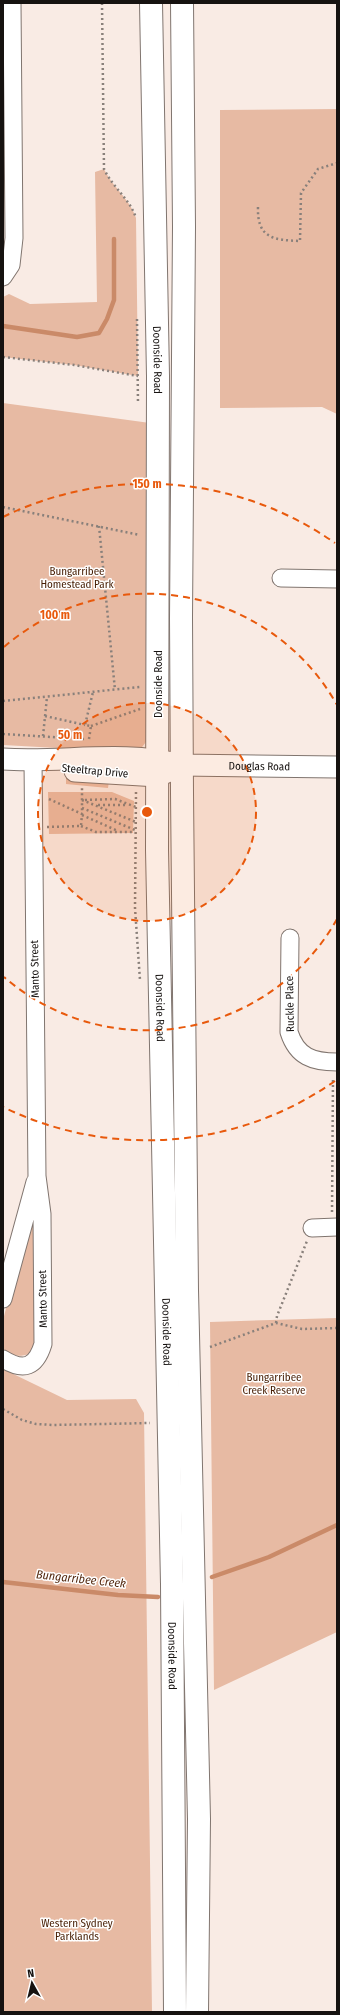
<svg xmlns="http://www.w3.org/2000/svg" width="340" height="2015" font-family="'Fira Sans Condensed',sans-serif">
	<rect width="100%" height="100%" fill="#f9ebe4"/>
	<path fill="#e7baa3" d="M337 109V414L322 407 220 408V110Z
		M104 169C113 188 130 199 136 218L138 376 74 365 3 357V297L9 294 30 304 97 302 95 172Z
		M3 403 150 423 149 738 139 751 130 752 3 745Z
		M66 777 109 781 108 788 66 784Z
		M48 792H112L134 801 133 833 49 834Z
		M35 1213 36 1344 29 1354C20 1357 9 1357 3 1348V1320L30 1216Z
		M337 1318V1632L214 1690 210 1322Z
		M3 1369 67 1400 136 1399 144 1413 152 2012H3Z"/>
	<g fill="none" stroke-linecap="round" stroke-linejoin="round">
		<path stroke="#ca8a68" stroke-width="4.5" d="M3 326 77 337 99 333 107 319 114 300V239
			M212 1577 269 1557 337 1525
			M3 1582 118 1595 158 1597"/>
		<g stroke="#80756f" stroke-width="19">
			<path id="minor" d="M3 277 11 265 14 238 12 3
				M281 578 337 579
				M290 938 289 1032C297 1057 313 1062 337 1062
				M312 1228 337 1227
				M3 1299 35 1182
				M3 1359C24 1372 36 1367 43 1344L42 1214 37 1176 33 761"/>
		</g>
		<g stroke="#80756f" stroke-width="23">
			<g id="tertiary">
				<path id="s1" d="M3 759C62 763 123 750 181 765L337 767"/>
				<path d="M75 771 158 776 174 769"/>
			</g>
		</g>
		<g stroke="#80756f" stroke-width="24">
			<g id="primary">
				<path id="s2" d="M151 3 158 376 157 850 172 1584 175 2012"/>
				<path d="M182 3 184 227 181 618 182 793 187 1290 199 1819 197 2012"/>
			</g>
		</g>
		<path stroke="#89807b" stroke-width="2.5" stroke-dasharray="2 3" stroke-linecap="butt" d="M102 3 104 169C113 188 130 199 136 218
			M258 207C257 238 273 240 300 241L301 193 318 169 337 163
			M137 319 138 404
			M3 357 74 365 138 376
			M3 507 140 535
			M99 526 115 690
			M3 701 140 687
			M45 716 85 725
			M91 726 140 709
			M3 734 84 739
			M43 736 47 697
			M89 739 91 726 85 725 93 692
			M136 792 135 908 140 980
			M49 799 82 814V788
			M82 800 136 822
			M85 800 115 799 136 807
			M98 805H127
			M82 808 135 830
			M82 815 118 831
			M81 826 96 832H135
			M47 827 81 826 82 814
			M332 1212 333 1077
			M276 1323 277 1316 307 1241
			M210 1347 276 1323 302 1329 337 1328
			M3 1409 22 1420 36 1424 53 1425 150 1423"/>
		<use href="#minor" stroke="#fff" stroke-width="17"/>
		<use href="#tertiary" stroke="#fff" stroke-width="21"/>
		<use href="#primary" stroke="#fff" stroke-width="22"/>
	</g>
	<circle cx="147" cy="812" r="109" fill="#e8590c" fill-opacity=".12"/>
	<g fill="none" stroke="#e8590c" stroke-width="2" stroke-dasharray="7 5">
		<circle cx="147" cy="812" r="109"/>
		<path d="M337 919A218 218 0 0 1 4 977M4 647A218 218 0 0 1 337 705"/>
		<path d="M335 1081A328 328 0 0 1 3 1107M3 517A328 328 0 0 1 335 543"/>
	</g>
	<g text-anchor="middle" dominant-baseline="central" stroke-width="3" stroke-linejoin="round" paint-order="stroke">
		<g font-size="11" fill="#161210" stroke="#fff">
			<text stroke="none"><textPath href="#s2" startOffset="357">Doonside Road</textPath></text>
			<text transform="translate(158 684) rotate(-90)">Doonside Road</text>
			<text stroke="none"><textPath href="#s1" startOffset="257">Douglas Road</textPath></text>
			<text transform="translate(95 771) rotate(5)">Steeltrap Drive</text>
			<text transform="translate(35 969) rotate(-91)">Manto Street</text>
			<text transform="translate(290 1004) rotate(-91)">Ruckle Place</text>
			<text stroke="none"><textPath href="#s2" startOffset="1005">Doonside Road</textPath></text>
			<text transform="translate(43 1299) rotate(-91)">Manto Street</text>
			<text stroke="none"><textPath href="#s2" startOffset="1329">Doonside Road</textPath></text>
			<text stroke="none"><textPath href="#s2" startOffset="1653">Doonside Road</textPath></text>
		</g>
		<g font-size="11" fill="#461d03" stroke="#fff">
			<text x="77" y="571">Bungarribee<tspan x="77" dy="13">Homestead Park</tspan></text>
			<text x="274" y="1377">Bungarribee<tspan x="274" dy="13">Creek Reserve</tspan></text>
			<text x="77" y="1923">Western Sydney<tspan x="77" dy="13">Parklands</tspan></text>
		</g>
		<g font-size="12" font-style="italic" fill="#52280f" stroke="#fff">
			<text transform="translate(81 1579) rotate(6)">Bungarribee Creek</text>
		</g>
	</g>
	<circle cx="147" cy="812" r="6" fill="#e8590c" stroke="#fff" stroke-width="2"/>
	<g font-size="12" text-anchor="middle" font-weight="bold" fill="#e8590c" stroke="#fff" stroke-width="3" stroke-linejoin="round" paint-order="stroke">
		<text x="147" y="488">150 m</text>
		<text x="55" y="619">100 m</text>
		<text x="70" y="739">50 m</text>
	</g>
	<rect width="340" height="2015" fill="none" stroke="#161210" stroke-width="8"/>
	<g transform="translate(32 1983) rotate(352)" stroke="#ffffff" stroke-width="3" paint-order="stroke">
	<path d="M0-3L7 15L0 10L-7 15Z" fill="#161210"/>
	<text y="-6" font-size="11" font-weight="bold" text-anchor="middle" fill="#161210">N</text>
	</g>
</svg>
